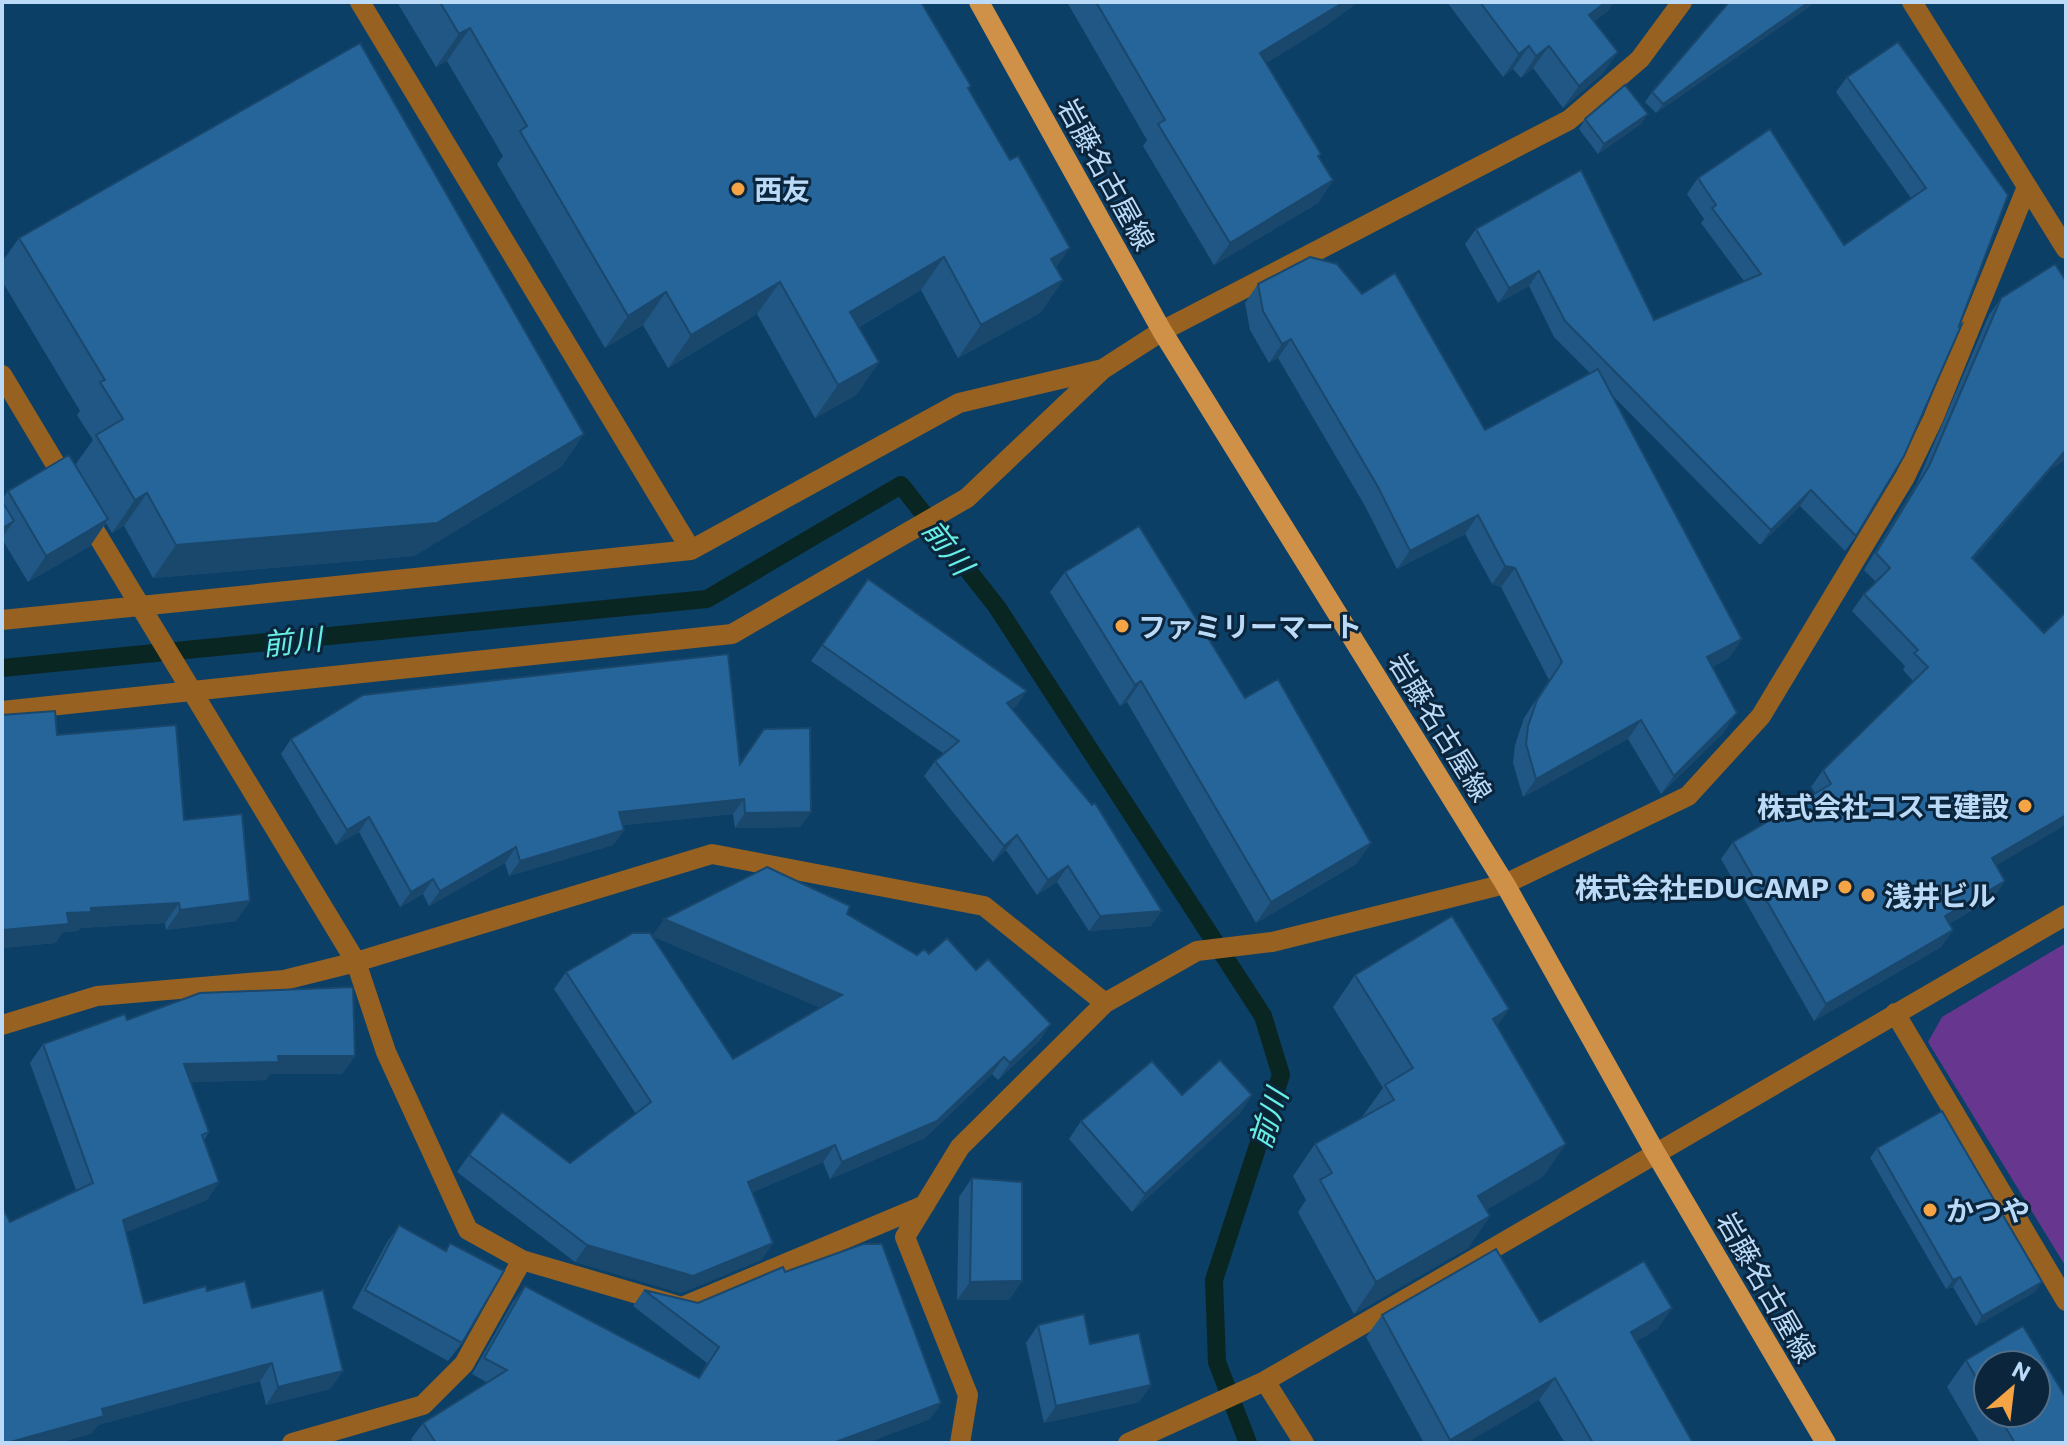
<svg xmlns="http://www.w3.org/2000/svg" width="2068" height="1445" font-family="Commissioner,'Noto Sans JP',sans-serif">
	<rect width="100%" height="100%" fill="#0c3f66"/>
	<path fill="#67368f" d="M2066 943V1267L1928 1042 1942 1017Z"/>
	<g fill="none" stroke-linecap="round" stroke-linejoin="round">
		<path stroke="#0a2623" stroke-width="18" d="M2 668 707 599 901 485 997 607 1263 1016 1281 1075 1214 1280 1217 1362 1248 1443"/>
		<path stroke="#966121" stroke-width="20" d="M360 2 691 550
			M1912 2 2066 249
			M2 375 68 485
			M84 513 356 962 386 1052 468 1230 522 1260 682 1307 925 1205
			M2 620 691 550 959 403 1103 369
			M2 711 732 634 967 498 1103 369 1162 331 1569 120 1640 59 1682 2
			M1895 1013 2066 1301
			M2 1025 97 996 284 980 356 962 712 854 984 906 1105 1003
			M1265 1381 1304 1443
			M292 1443 423 1405 464 1364 522 1260
			M960 1443 968 1395 905 1237 960 1147 1105 1003 1197 951 1272 942 1505 884 1688 796 1761 716 1905 477 1933 419 2027 187
			M1128 1443 1265 1381 2066 915"/>
		<path stroke="#cf9047" stroke-width="20" d="M979 2 1162 331 1505 884 1655 1152 1826 1443"/>
	</g>
	<path fill="#205784" fill-rule="evenodd" d="M397 2H921L971 86 969 89 1063 280 1040 313 958 358 921 290 859 327 879 362 856 395 815 418 757 314 668 368 643 325 605 348 497 164 503 156 447 61 436 67Z
		M1067 2H1358L1320 30 1266 63 1321 154 1319 157 1333 180 1318 203 1214 265 1143 146 1147 140Z
		M1447 2H1614L1607 12 1594 21 1618 52 1602 74 1563 108 1533 68 1521 78 1513 69 1503 77Z
		M1729 2H1816L1656 113 1645 102 1652 92Z
		M1847 77 2008 195 1856 536 1845 551 1800 506 1760 545 1613 396 1742 639 1729 658 1712 667 1724 732 1661 794 1628 739 1523 797 1513 763 1515 745 1524 718 1549 680 1501 587 1492 584 1465 534 1397 569 1365 506 1278 358 1269 363 1250 330 1245 303 1258 284 1362 294 1485 430 1590 373 1554 337 1529 286 1498 303 1465 244 1476 229 1654 320 1744 281 1701 223 1704 219 1687 194 1698 178 1844 245 1911 198 1836 92Z
		M1585 119 1641 124 1598 154 1579 129Z
		M19 238 584 434 561 467 414 556 153 578 124 526 112 533 106 523 90 546 28 582 2 539V499L8 491 75 465 93 440 77 415 80 411 2 281V262Z
		M2066 281V459L2051 469 1973 560 1996 866 2005 881 1993 898 1949 924 1953 930 1941 947 1814 1021 1721 859 1733 842 1815 793 1811 787 1823 770 1913 681 1903 670 1905 666 1852 611 1864 594 1876 582 1864 570 1917 483 1989 315 2001 298Z
		M1065 572 1245 698 1371 843 1356 864 1256 923 1127 702 1120 706 1050 592Z
		M868 579 1027 691 1016 706 1012 709 1151 926 1089 931 1057 882 1037 895 1006 850 993 862 924 776 935 761 943 753 811 661Z
		M2 715 57 735 184 820 250 901 236 921 166 930 165 923 80 928 78 931 63 932 55 943 2 948Z
		M291 739 740 763 811 812 800 827 735 828 733 814 623 825 624 830 613 845 509 876 505 863 429 906 423 894 400 907 359 832 336 845 281 754Z
		M847 914 917 955 929 954 976 970 1051 1024 1039 1041 998 1080 992 1074 925 1138 830 1179 823 1162 753 1192 773 1243 761 1260 681 1293 575 1262 457 1172 469 1155 570 1163 636 1114 554 989 566 972 652 936ZM652 936 821 1008 733 1059Z
		M1355 975 1509 1009 1497 1026 1544 1176 1486 1210 1490 1216 1468 1248 1354 1314 1298 1212 1306 1200 1293 1176 1315 1144 1362 1117 1383 1088 1333 1007Z
		M127 1020 355 1056 342 1074H270L266 1080 191 1082 209 1132 204 1140 219 1182 207 1200 126 1232 144 1303 207 1291 252 1308 343 1371 330 1389 266 1405 260 1381 98 1425 91 1434 10 1222 76 1190 30 1063 43 1044Z
		M1182 1095H1252L1240 1113 1132 1212 1069 1139 1081 1121Z
		M1877 1148 2042 1282 2035 1292 1976 1326 1953 1287 1946 1289 1870 1158Z
		M972 1178 1022 1281 1009 1300H957L959 1197Z
		M399 1225 445 1250 450 1243 462 1343 448 1361 352 1308 386 1244Z
		M785 1272 941 1403 930 1419 866 1443H414L411 1439 423 1423 488 1383 472 1374 513 1302 525 1286 698 1378 707 1363 633 1306 644 1290 698 1303Z
		M1672 1308 1657 1329 1637 1341 1693 1443H1565L1539 1400 1466 1443H1424L1366 1337 1382 1315 1540 1322Z
		M1038 1325 1090 1344 1151 1385 1139 1402 1044 1423 1026 1343Z
		M2023 1326 2066 1398V1443H1980L1947 1387 1966 1360ZM1988 1365H2036V1413H1988Z"/>
	<path fill="#1a476c" d="M1344 2H1358L1320 30 1244 76 1260 53Z
		M1606 2H1614L1607 12 1573 37 1589 15Z
		M1809 2H1816L1656 113 1663 104Z
		M470 28 447 61 436 67 459 34Z
		M1529 46 1513 69 1503 77 1519 54Z
		M1549 46 1533 68 1521 78 1536 56Z
		M1618 52 1602 74 1563 108 1579 86Z
		M1648 114 1641 124 1598 154 1604 144Z
		M1333 180 1318 203 1214 265 1230 243Z
		M1070 248 1047 280 1051 259Z
		M944 257 921 290 827 345 850 312Z
		M1539 271 1529 286 1498 303 1509 288Z
		M1063 280 1040 313 958 358 981 325Z
		M780 282 757 314 668 368 691 335Z
		M666 292 643 325 605 348 628 316Z
		M1291 339 1278 358 1269 363 1282 344Z
		M879 362 856 395 815 418 838 385Z
		M584 434 561 467 414 556 153 578 176 545Z
		M2066 450V459L2051 469 1960 575 1972 558Z
		M1811 490 1800 506 1760 545 1771 530Z
		M147 493 124 526 112 533 135 500Z
		M1478 515 1465 534 1397 569 1410 551Z
		M108 519 90 546 28 582 46 556Z
		M14 521 2 538V528Z
		M1505 566 1515 568 1501 587 1492 584Z
		M1742 639 1729 658 1694 676 1707 657Z
		M1141 681 1127 702 1120 706 1135 685Z
		M1027 691 1016 706 996 719 1007 703Z
		M1737 713 1724 732 1661 794 1674 776Z
		M1641 720 1628 739 1523 797 1536 779Z
		M744 799 733 814 608 827 619 812Z
		M811 812 800 827 735 828 745 813Z
		M2066 815V825L1980 875 1992 858Z
		M369 817 359 832 336 845 347 830Z
		M624 830 613 845 509 876 520 861Z
		M1017 835 1006 850 993 862 1004 846Z
		M1371 843 1356 864 1256 923 1271 902Z
		M516 847 505 863 429 906 440 891Z
		M1068 866 1057 882 1037 895 1048 880Z
		M433 879 423 894 400 907 411 892Z
		M2005 881 1993 898 1933 933 1945 916Z
		M250 901 236 921 166 930 180 910Z
		M179 903 165 923 80 928 78 931 63 932 55 943 2 948 3 930 67 913 91 908Z
		M1162 911 1151 926 1089 931 1100 916Z
		M664 919 842 995 830 1012 652 936Z
		M1953 930 1941 947 1814 1021 1826 1004Z
		M1509 1009 1487 1041 1493 1019Z
		M1051 1024 1039 1041 998 1080 1010 1063Z
		M278 1056H355L342 1074H270L266 1080 172 1083 184 1064Z
		M1004 1057 992 1074 925 1138 830 1179 842 1162Z
		M1252 1095 1240 1113 1132 1212 1145 1194Z
		M1566 1144 1544 1176 1456 1228 1478 1196Z
		M835 1145 823 1162 736 1199 748 1182Z
		M219 1182 207 1200 111 1238 123 1220Z
		M1490 1216 1468 1248 1354 1314 1376 1282Z
		M773 1243 761 1260 681 1293 575 1262 587 1245Z
		M1960 1277 1953 1287 1946 1289 1953 1280Z
		M1022 1281 1009 1300H957L970 1282Z
		M2042 1282 2035 1292 1976 1326 1982 1316Z
		M1672 1308 1657 1329 1616 1353 1631 1332Z
		M272 1363 260 1381 98 1425 91 1434 59 1443H7L102 1409Z
		M343 1371 330 1389 266 1405 278 1387Z
		M1555 1378 1539 1400 1466 1443H1448L1450 1440Z
		M1151 1385 1139 1402 1044 1423 1056 1406Z
		M941 1403 930 1419 866 1443H833Z"/>
	<path fill="#25659a" stroke="#1a476c" stroke-width="2" d="M440 2H921L971 86 968 88 1010 160 1018 156 1070 248 1051 259 1063 280 981 325 944 257 850 312 879 362 838 385 780 282 691 335 666 292 628 316 520 131 527 126 470 28 459 34Z
		M1096 2H1344L1260 53 1321 154 1318 156 1333 180 1230 243 1158 124 1165 120Z
		M1480 2H1606L1589 15 1618 52 1579 86 1549 46 1536 56 1529 46 1519 54Z
		M1729 2H1809L1663 104 1652 92Z
		M1898 42 2008 195 1959 326 1962 324 1904 456 1856 536 1811 490 1771 530 1565 321 1539 271 1509 288 1476 229 1581 170 1654 320 1761 274 1712 208 1716 205 1698 178 1770 129 1844 245 1926 188 1847 77Z
		M360 43 584 434 437 523 176 545 147 493 135 500 96 435 123 419 100 382 105 380 19 238Z
		M1625 85 1648 114 1604 144 1585 119Z
		M1310 257 1337 264 1362 294 1395 273 1485 430 1598 369 1742 639 1707 657 1737 713 1674 776 1641 720 1536 779 1526 744 1528 726 1537 700 1562 662 1515 568 1505 566 1478 515 1410 551 1378 487 1291 339 1282 344 1263 311 1258 284Z
		M2055 264 2066 281V450L1972 558 2044 633 2066 612V815L1992 858 2005 881 1945 916 1953 930 1826 1004 1733 842 1831 784 1823 770 1928 667 1914 653 1918 650 1864 594 1890 568 1876 553 1929 466 2001 298Z
		M69 455 108 519 46 556 8 491Z
		M2 501 14 521 2 528Z
		M1139 526 1245 698 1278 679 1371 843 1271 902 1141 681 1135 685 1065 572Z
		M868 579 1027 691 1007 703 1092 805 1095 803 1162 911 1100 916 1068 866 1048 880 1017 835 1004 846 935 761 959 741 822 645Z
		M728 654 740 764 764 729 810 728 811 812 745 813 744 799 619 812 624 830 520 861 516 847 440 891 433 879 411 892 369 817 347 830 291 739 363 695Z
		M55 711 57 735 176 725 184 820 242 814 250 901 180 910 179 903 91 908V912L67 913 69 924 3 930 2 715Z
		M767 867 850 906 847 914 917 955 924 949 929 954 947 938 976 970 988 959 1051 1024 1010 1063 1004 1057 937 1121 842 1162 835 1145 748 1182 773 1243 693 1276 587 1245 469 1155 502 1112 570 1163 651 1102 566 972 633 933H650L733 1059 842 995 664 919Z
		M1452 916 1509 1009 1493 1019 1566 1144 1478 1196 1490 1216 1376 1282 1320 1180 1332 1173 1315 1144 1394 1100 1385 1085 1413 1068 1355 975Z
		M353 987 355 1056H278L279 1062 184 1064 209 1132 202 1135 219 1182 123 1220 144 1303 206 1286 207 1291 245 1281 252 1308 323 1290 343 1371 278 1387 272 1363 102 1409 104 1416 7 1443H2V1207L10 1222 93 1183 43 1044 125 1014 127 1020 200 993Z
		M1220 1060 1252 1095 1145 1194 1081 1121 1152 1061 1182 1095Z
		M1942 1111 2042 1282 1982 1316 1960 1277 1953 1280 1877 1148Z
		M972 1178 1022 1182V1281L970 1282Z
		M399 1225 446 1251 450 1243 504 1271 462 1343 365 1290Z
		M863 1244H882L941 1403 833 1443H436L423 1423 507 1370 484 1358 525 1286 699 1378 719 1347 644 1290 698 1303 783 1267 785 1272Z
		M1496 1249 1540 1322 1644 1261 1672 1308 1631 1332 1693 1443H1593L1555 1378 1450 1440 1382 1315Z
		M1084 1314 1090 1344 1139 1333 1151 1385 1056 1406 1038 1325Z
		M2023 1326 2066 1398V1443H2015L1997 1413H2036V1365H1988V1398L1966 1360Z"/>
	<g fill="#f4a444" stroke="#0b253c" stroke-width="3">
		<circle cx="738" cy="189" r="8"/>
		<circle cx="1122" cy="626" r="8"/>
		<circle cx="2025" cy="806" r="8"/>
		<circle cx="1845" cy="887" r="8"/>
		<circle cx="1868" cy="895" r="8"/>
		<circle cx="1930" cy="1210" r="8"/>
	</g>
	<g text-anchor="middle" dominant-baseline="central" stroke-width="6" stroke-linejoin="round" paint-order="stroke">
		<g font-size="28" fill="#badaf8" stroke="#0b253c">
			<text transform="translate(1107 174) rotate(61)">岩藤名古屋線</text>
			<text transform="translate(1441 727) rotate(58)">岩藤名古屋線</text>
			<text transform="translate(1767 1287) rotate(60)">岩藤名古屋線</text>
		</g>
		<g font-size="28" font-weight="bold" fill="#badaf8" stroke="#0b253c" text-anchor="start">
			<text x="754" y="189">西友</text>
			<text x="1138" y="626">ファミリーマート</text>
			<text x="2009" y="806" text-anchor="end">株式会社コスモ建設</text>
			<text x="1829" y="887" text-anchor="end">株式会社EDUCAMP</text>
			<text x="1884" y="895">浅井ビル</text>
			<text x="1946" y="1210">かつや</text>
		</g>
		<g font-size="30" font-style="italic" fill="#67efe3" stroke="#0b253c">
			<text transform="translate(949 546) rotate(52)">前川</text>
			<text transform="translate(292 640) rotate(-6)">前川</text>
			<text transform="translate(1267 1118) rotate(-72)">前川</text>
		</g>
	</g>
	<rect width="2068" height="1445" fill="none" stroke="#badaf8" stroke-width="8"/>
	<g transform="translate(2012 1389) rotate(28)"><circle r="38" fill="#0b253c" stroke="#516d87" stroke-width="2"/>
	<path d="M0-6L14 30L0 20L-14 30Z" fill="#f4a444"/>
	<text y="-12" font-size="22" font-weight="bold" text-anchor="middle" fill="#badaf8">N</text>
	</g>
</svg>
